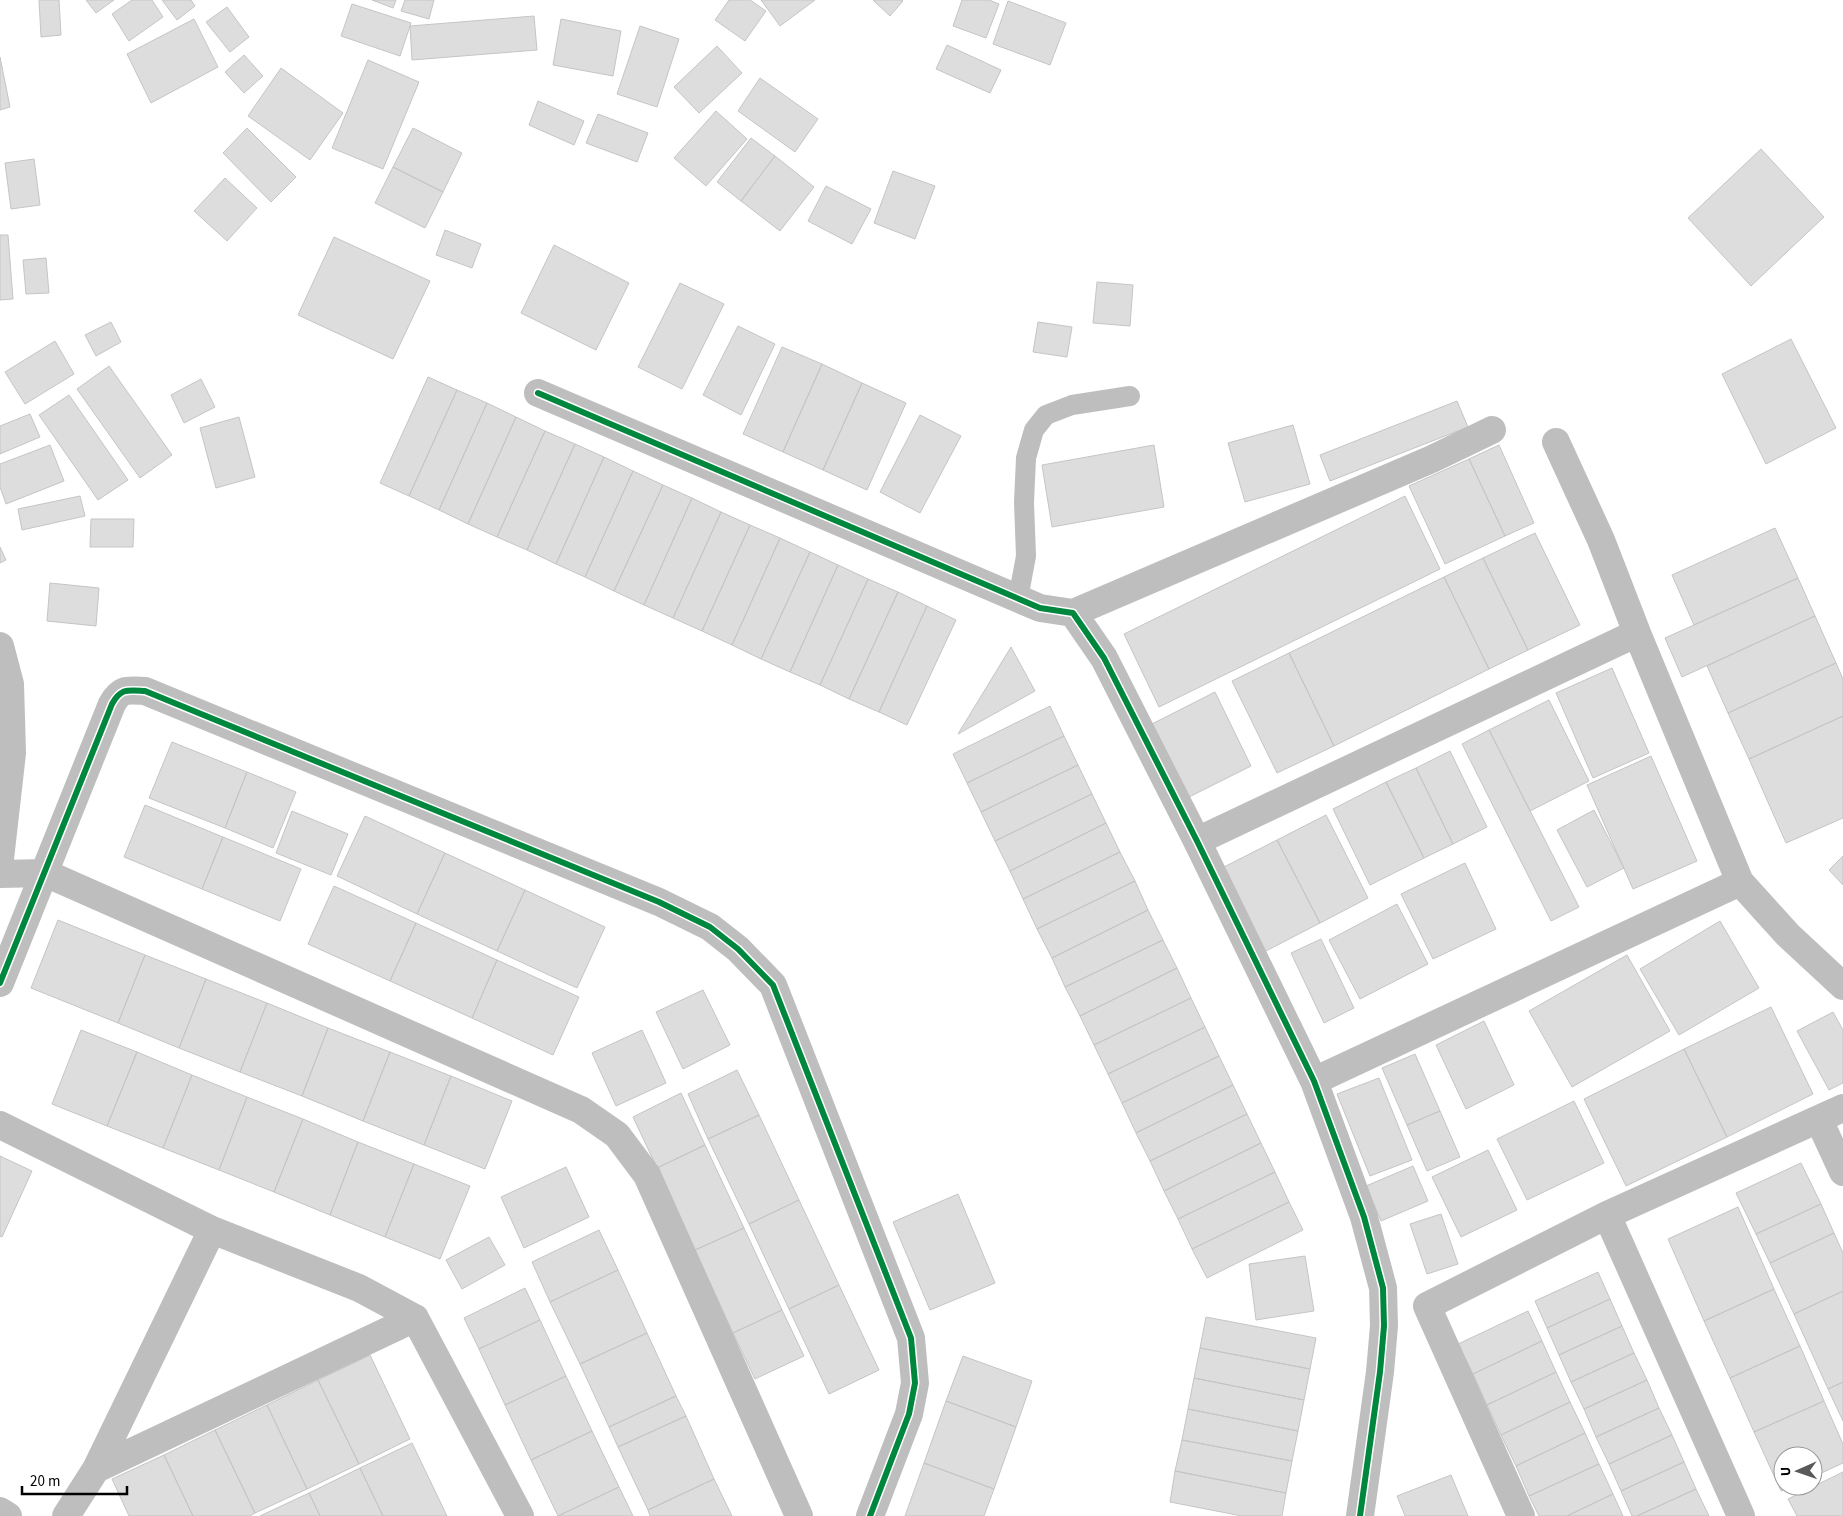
<svg xmlns="http://www.w3.org/2000/svg" width="1843" height="1516" viewBox="0 0 1843 1516" font-family="'Source Sans 3',sans-serif">
<style>
.building{fill:#ddd;stroke:#c5c5c5}
.lines{fill:none;stroke-linecap:round;stroke-linejoin:round}
.lane{stroke:#bebebe;stroke-width:20}
.street{stroke:#bebebe;stroke-width:28}
.cycleway-casing{stroke:#fff;stroke-width:9}
.cycleway{stroke:#00873e;stroke-width:6}
</style>
<rect width="100%" height="100%" fill="#fff"/>
<path class="building" d="M39 0H59L61 35 41 37Z
M86 0H114L96 13Z
M132 0H152L163 17 129 41 112 14Z
M162 0H191L195 6 177 20Z
M372 0H396L393 8Z
M405 0H434L429 19 401 11Z
M729 0H750L766 11 745 41 715 20Z
M761 0H815L780 26Z
M873 0H902L903 1 890 16Z
M962 0H989L999 4 986 38 953 26Z
M1008 1 1066 23 1050 65 993 44Z
M352 4 411 23 400 56 341 36Z
M227 7 249 37 230 52 206 22Z
M534 16 537 50 412 60 410 26Z
M194 19 218 67 151 103 127 54Z
M561 19 621 31 613 76 553 65Z
M640 26 679 39 657 107 617 94Z
M947 45 1001 70 990 93 936 69Z
M717 46 742 73 699 113 674 87Z
M244 55 263 76 244 93 225 72Z
M0 57 10 107 0 110Z
M368 60 419 82 383 169 332 148Z
M281 68 343 113 310 160 248 116Z
M760 78 818 119 795 152 738 111Z
M538 101 584 121 574 145 529 125Z
M716 111 747 139 706 186 674 158Z
M598 114 648 133 637 162 586 143Z
M247 128 296 177 271 202 223 153Z
M413 128 462 153 443 192 393 167Z
M751 138 775 156 741 201 717 182Z
M1761 149 1824 217 1751 286 1688 218Z
M775 156 814 187 780 231 741 201Z
M34 159 40 205 11 209 5 163Z
M393 167 443 192 425 228 375 203Z
M893 171 935 186 915 239 874 223Z
M225 178 257 208 227 241 194 211Z
M826 186 871 209 852 244 808 221Z
M445 230 481 244 472 268 436 255Z
M0 235H8L13 299 0 300Z
M334 237 430 281 393 359 298 315Z
M554 245 629 283 596 350 521 313Z
M46 258 49 293 26 294 23 260Z
M1097 282 1133 285 1130 326 1093 323Z
M680 283 724 304 682 389 638 367Z
M111 322 121 342 96 356 85 335Z
M1038 322 1072 327 1067 357 1033 352Z
M738 326 775 344 741 415 703 395Z
M1791 339 1836 428 1766 464 1722 374Z
M55 341 74 374 25 404 5 372Z
M782 347 822 364 783 452 743 434Z
M822 364 862 383 823 470 783 452Z
M109 366 172 455 140 478 77 389Z
M428 377 457 390 409 496 380 483Z
M201 379 215 407 184 423 171 395Z
M862 383 906 403 867 490 823 470Z
M457 390 487 403 439 510 409 496Z
M69 395 128 480 98 500 39 415Z
M1457 401 1468 427 1330 481 1320 455Z
M487 403 516 417 468 524 439 510Z
M30 414 40 437 0 454V426Z
M920 415 961 436 920 513 880 492Z
M239 417 255 477 216 488 200 428Z
M516 417 545 431 497 537 468 524Z
M1293 425 1310 484 1245 502 1228 443Z
M545 431 575 444 527 550 497 537Z
M575 444 604 457 556 564 527 550Z
M50 445 64 481 6 504 0 487V464Z
M1154 445 1164 507 1052 527 1042 465Z
M1499 445 1534 523 1505 536 1469 459Z
M604 457 633 471 585 577 556 564Z
M1469 459 1505 536 1445 564 1409 486Z
M633 471 663 485 614 591 585 577Z
M663 485 692 498 644 605 614 591Z
M80 496 85 516 22 530 18 509Z
M1405 496 1440 569 1159 707 1124 634Z
M692 498 721 512 673 618 644 605Z
M721 512 750 525 702 631 673 618Z
M91 519H134L133 547H90Z
M750 525 780 538 732 645 702 631Z
M1775 528 1798 578 1694 625 1672 575Z
M1535 533 1580 625 1528 650 1483 558Z
M780 538 810 552 761 659 732 645Z
M0 547 6 560 0 563Z
M810 552 838 565 790 672 761 659Z
M1483 558 1528 650 1489 669 1444 577Z
M838 565 868 579 820 685 790 672Z
M1444 577 1489 669 1334 746 1289 653Z
M1798 578 1815 616 1682 677 1665 638Z
M868 579 898 592 849 699 820 685Z
M50 583 99 588 96 626 47 621Z
M898 592 927 606 879 712 849 699Z
M927 606 956 620 907 725 879 712Z
M1815 616 1836 663 1728 713 1707 666Z
M1011 647 1035 691 958 734Z
M1289 653 1334 746 1277 773 1232 681Z
M1836 663 1843 679V716L1749 759 1728 713Z
M1612 668 1649 753 1593 778 1556 693Z
M1215 692 1251 766 1185 799 1148 726Z
M1549 700 1589 781 1530 811 1489 730Z
M1050 706 1064 736 967 783 953 754Z
M1843 716V818L1786 843 1749 759Z
M1489 730 1579 907 1551 921 1462 744Z
M1064 736 1078 765 981 812 967 783Z
M172 742 247 772 225 828 149 798Z
M1450 751 1487 827 1453 844 1416 768Z
M1651 756 1697 861 1633 889 1587 785Z
M1078 765 1092 794 995 841 981 812Z
M1416 768 1453 844 1424 858 1386 782Z
M247 772 296 792 273 848 225 828Z
M1386 782 1424 858 1370 885 1333 809Z
M1092 794 1106 823 1010 871 995 841Z
M145 805 223 837 202 889 124 857Z
M1594 810 1624 868 1587 887 1557 830Z
M292 811 348 834 331 875 276 853Z
M1326 815 1368 898 1320 923 1277 840Z
M365 816 445 853 417 914 337 876Z
M1106 823 1120 852 1023 899 1010 871Z
M223 837 301 869 280 921 202 889Z
M1277 840 1320 923 1264 952 1222 868Z
M1120 852 1135 881 1037 929 1023 899Z
M445 853 525 890 497 951 417 914Z
M1843 856V885L1829 870Z
M1465 863 1496 929 1433 959 1401 894Z
M1135 881 1148 910 1052 958 1037 929Z
M334 886 416 923 390 981 308 944Z
M525 890 605 927 577 988 497 951Z
M1397 904 1428 964 1360 999 1329 940Z
M1148 910 1163 940 1065 987 1052 958Z
M58 920 145 955 118 1023 31 988Z
M1720 921 1759 988 1679 1035 1640 969Z
M416 923 497 960 472 1018 390 981Z
M1321 939 1354 1008 1324 1023 1291 953Z
M1163 940 1177 968 1080 1016 1065 987Z
M145 955 206 979 179 1048 118 1023Z
M1627 955 1670 1031 1572 1087 1529 1011Z
M497 960 579 997 553 1055 472 1018Z
M1177 968 1191 998 1094 1045 1080 1016Z
M206 979 267 1003 240 1072 179 1048Z
M703 990 730 1045 683 1069 656 1012Z
M1191 998 1205 1027 1108 1074 1094 1045Z
M267 1003 328 1028 302 1096 240 1072Z
M1771 1007 1813 1094 1727 1137 1684 1049Z
M1833 1012 1843 1030V1083L1829 1090 1797 1031Z
M1484 1021 1514 1085 1466 1109 1436 1045Z
M1205 1027 1219 1056 1122 1103 1108 1074Z
M328 1028 390 1052 363 1121 302 1096Z
M81 1030 137 1052 107 1126 52 1104Z
M642 1030 666 1083 616 1106 592 1053Z
M1684 1049 1727 1137 1626 1186 1584 1099Z
M137 1052 192 1075 163 1148 107 1126Z
M390 1052 451 1076 424 1145 363 1121Z
M1415 1054 1440 1111 1407 1125 1382 1068Z
M1219 1056 1233 1085 1136 1133 1122 1103Z
M737 1070 759 1115 708 1139 688 1094Z
M192 1075 247 1097 219 1170 163 1148Z
M451 1076 512 1101 485 1169 424 1145Z
M1379 1078 1412 1160 1370 1176 1337 1094Z
M1233 1085 1247 1114 1150 1161 1136 1133Z
M681 1093 705 1145 657 1168 633 1117Z
M247 1097 303 1119 274 1192 219 1170Z
M1574 1101 1604 1163 1527 1200 1497 1139Z
M1440 1111 1460 1157 1427 1171 1407 1125Z
M1247 1114 1261 1143 1164 1191 1150 1161Z
M759 1115 799 1200 749 1224 708 1139Z
M303 1119 358 1142 330 1215 274 1192Z
M358 1142 414 1164 385 1237 330 1215Z
M1261 1143 1275 1172 1178 1219 1164 1191Z
M705 1145 744 1228 695 1250 657 1168Z
M1488 1150 1517 1210 1461 1237 1432 1177Z
M0 1156 32 1171 2 1237 0 1236Z
M1801 1163 1821 1204 1756 1234 1736 1193Z
M414 1164 470 1186 440 1259 385 1237Z
M1413 1166 1428 1201 1381 1221 1366 1186Z
M566 1167 589 1217 524 1248 501 1197Z
M1275 1172 1289 1202 1192 1249 1178 1219Z
M958 1194 995 1283 930 1310 893 1222Z
M799 1200 839 1285 789 1309 749 1224Z
M1289 1202 1303 1230 1207 1278 1192 1249Z
M1821 1204 1834 1233 1770 1263 1756 1234Z
M1738 1207 1774 1289 1704 1321 1668 1239Z
M1441 1214 1458 1264 1427 1274 1410 1224Z
M744 1228 782 1310 733 1333 695 1250Z
M599 1230 618 1270 550 1302 532 1262Z
M1834 1233 1843 1253V1291L1794 1314 1770 1263Z
M489 1237 505 1265 462 1289 446 1260Z
M1305 1256 1314 1311 1256 1320 1249 1264Z
M618 1270 647 1333 580 1364 550 1302Z
M1598 1272 1610 1299 1547 1328 1535 1301Z
M839 1285 879 1370 829 1394 789 1309Z
M525 1288 540 1320 479 1349 464 1318Z
M1774 1289 1800 1346 1730 1378 1704 1321Z
M1843 1291V1382L1828 1389 1794 1314Z
M1610 1299 1622 1326 1559 1355 1547 1328Z
M782 1310 804 1356 755 1379 733 1333Z
M1528 1311 1542 1341 1473 1374 1458 1344Z
M1206 1317 1316 1338 1310 1369 1200 1348Z
M540 1320 566 1376 505 1405 479 1349Z
M1622 1326 1634 1353 1571 1382 1559 1355Z
M647 1333 676 1396 609 1427 580 1364Z
M1542 1341 1556 1372 1487 1405 1473 1374Z
M1800 1346 1824 1401 1754 1432 1730 1378Z
M1200 1348 1310 1369 1304 1400 1194 1378Z
M1634 1353 1647 1380 1584 1409 1571 1382Z
M370 1355 410 1439 359 1464 318 1380Z
M963 1356 1032 1381 1016 1427 946 1401Z
M1556 1372 1570 1402 1501 1435 1487 1405Z
M566 1376 592 1431 531 1460 505 1405Z
M1194 1378 1304 1400 1298 1431 1188 1409Z
M318 1380 359 1464 307 1489 267 1405Z
M1647 1380 1659 1408 1596 1437 1584 1409Z
M1843 1382V1421L1828 1389Z
M676 1396 686 1416 618 1447 609 1427Z
M946 1401 1016 1427 994 1489 924 1463Z
M1824 1401 1843 1444V1463L1813 1477V1456H1783V1486H1792L1781 1491 1754 1432Z
M1570 1402 1585 1433 1516 1466 1501 1435Z
M267 1405 307 1489 255 1513 215 1430Z
M1659 1408 1672 1435 1609 1464 1596 1437Z
M1188 1409 1298 1431 1292 1461 1182 1440Z
M686 1416 714 1479 648 1510 618 1447Z
M215 1430 255 1513 250 1516H193L164 1455Z
M592 1431 619 1487 558 1516 531 1460Z
M1585 1433 1599 1464 1529 1496 1516 1466Z
M1672 1435 1684 1462 1621 1491 1609 1464Z
M1182 1440 1292 1461 1286 1493 1175 1471Z
M412 1443 447 1516H383L360 1468Z
M164 1455 193 1516H129L112 1479Z
M1684 1462 1696 1489 1637 1516H1632L1621 1491Z
M924 1463 994 1489 984 1516H905Z
M1599 1464 1613 1494 1567 1516H1539L1529 1496Z
M360 1468 383 1516H320L309 1493Z
M1175 1471 1286 1493 1282 1516H1242L1170 1502Z
M1843 1472V1516H1797L1788 1499Z
M1451 1475 1468 1516H1405L1397 1496Z
M714 1479 732 1516H650L648 1510Z
M619 1487 633 1516H558Z
M1696 1489 1709 1516H1637Z
M309 1493 320 1516H260Z
M1613 1494 1623 1516H1567Z"/>
<g class="lines">
<path class="lane" d="M1018 599 1026 556 1024 502 1026 458 1034 430 1046 415 1072 405 1130 396"/>
<path class="street" d="M538 393 1040 608 1073 613 1104 658 1197 841 1314 1081 1364 1217 1383 1288 1384 1326 1380 1372 1360 1516
M1556 442 1601 540 1637 633 1740 882 1788 935 1843 986
M1073 613 1432 459 1492 430
M0 646 10 684 12 753 0 859
M1197 841 1637 633
M0 874 45 873 581 1110 617 1135 647 1175 799 1516
M0 983 112 704C121 688 127 690 145 691L659 902 710 927 738 949 773 985 911 1338 915 1383 909 1414 870 1516
M1314 1081 1740 882
M1819 1120 1843 1172
M0 1125 212 1230 359 1288 415 1318 520 1516
M1607 1215 1741 1516
M96 1469 415 1318
M0 1511 8 1516
M66 1516 96 1469 212 1230
M1521 1516 1427 1306 1607 1215 1843 1108"/>
<g class="cycleway-casing">
<path id="cycleway" d="M538 393 1040 608 1073 613 1104 658 1197 841 1314 1081 1364 1217 1383 1288 1384 1326 1380 1372 1360 1516
M0 983 112 704C121 688 127 690 145 691L659 902 710 927 738 949 773 985 911 1338 915 1383 909 1414 870 1516"/>
</g>
<use href="#cycleway" class="cycleway"/>
</g>
<g transform="translate(1798 1471) rotate(268)"><circle r="24" fill="#ffffff" stroke="#999999"/>
<path d="M0-4L9 19L0 12L-9 19Z" fill="#595959"/>
<text y="-8" font-size="14" font-weight="bold" text-anchor="middle" fill="#000000">U</text>
</g>
<path d="M22 1486v8h105v-8" fill="none" stroke="#000000" stroke-width="2.5"/>
<text x="30" y="1486" font-size="15" fill="#000000" stroke="#ffffff" stroke-width="4" paint-order="stroke">20 m</text>
</svg>
